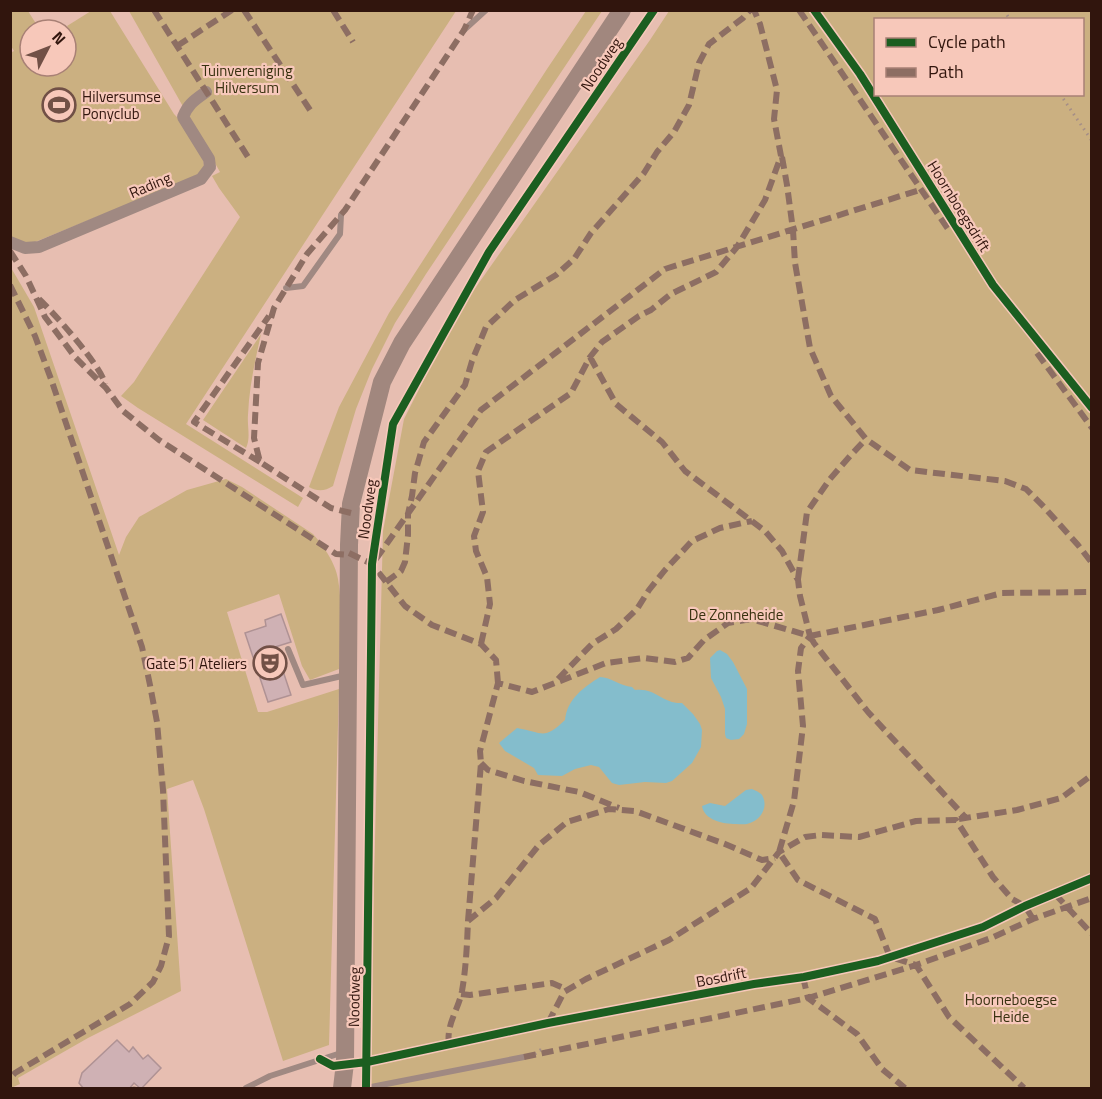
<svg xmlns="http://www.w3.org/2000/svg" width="1102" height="1099" viewBox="0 0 1102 1099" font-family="'Titillium Web',sans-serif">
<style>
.green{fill:#cbb081;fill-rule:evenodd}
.water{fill:#84bdcc}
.building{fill:#cfb1b4;stroke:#af9294;stroke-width:1.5}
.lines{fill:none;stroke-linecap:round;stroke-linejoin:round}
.path{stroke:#a58e87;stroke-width:3;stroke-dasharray:1.5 4.5;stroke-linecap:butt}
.service{stroke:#a08982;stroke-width:6}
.minor{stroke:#a08982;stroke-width:12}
.secondary{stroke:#a1877e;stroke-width:18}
.quiet{stroke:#8d6e63;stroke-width:6;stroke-dasharray:12 6;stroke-linecap:butt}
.cycleway-casing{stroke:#f7c8ba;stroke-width:11}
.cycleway{stroke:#1b5e20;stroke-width:8}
.labels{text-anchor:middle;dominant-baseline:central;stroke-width:4.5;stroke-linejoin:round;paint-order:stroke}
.street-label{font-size:15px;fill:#31150d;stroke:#f7c8ba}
.park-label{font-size:15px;fill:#38310f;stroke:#f7c8ba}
.poi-label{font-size:15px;fill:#31150d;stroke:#f7c8ba;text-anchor:start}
</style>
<rect width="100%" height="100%" fill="#e7beb1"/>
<path class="green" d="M11 10 28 11 40 30H30V66H66V32L70 31 67 26 91 11H110L174 114C188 129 203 146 204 166L197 176 35 242H23L10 236V53L14 51 11 46Z
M129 11H456L186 424 303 498 298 507 138 408 121 396 134 382 240 217 219 188 212 176 220 172Z
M586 11H602L426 274 395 323 372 369 356 409 333 486C325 491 318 492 309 487L339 407 389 313 547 69Z
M669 11H1091V1088H371V994L383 531 404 419 457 314 650 40ZM876 20H1082V94H876Z
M10 266 34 307 119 555 126 537 139 517 187 490 226 479 242 487 313 534C323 545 336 564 338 579 343 607 340 641 339 669L310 680 302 666 279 594 227 612 258 712H267L339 689 329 1045 283 1061 204 809 193 780 167 789 181 991 88 1038 18 1078 20 1084 11 1088Z
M261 334C255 361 249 388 248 415 247 426 251 438 246 448L203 420Z"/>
<path class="water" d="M720 650 727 654 733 662 747 689V724L744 734 739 739 731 740 726 738 725 734V709L721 697 711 678 710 658 717 651Z
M600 677C611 677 620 686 632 687L635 690C655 687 663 704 682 703L693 714 700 724 702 730 701 747 692 763 672 781 666 783 645 782 619 785 612 783 599 767 591 765 575 769 562 776 538 775 534 768 505 751 499 743 517 728C544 733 544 740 565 720 567 699 584 687 600 677Z
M752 789C756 791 762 793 763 797 768 808 760 820 750 823 746 825 741 824 736 824 723 824 704 820 702 806L710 803 725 806 746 790Z"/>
<path class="building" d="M281 614 291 642 275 647 291 695 268 702 245 633 266 626 265 620Z
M117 1040 129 1052 133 1047 143 1059 148 1055 161 1068 141 1089 134 1083 129 1089H84L79 1083 82 1073Z"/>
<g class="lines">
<path class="path" d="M1004 10 1010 20
M1060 94 1092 141
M530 1027 534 1023 539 1025
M535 1054 540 1050 546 1051
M108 1088V1087
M134 1088V1083"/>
<path class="service" d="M464 30 486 10
M286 288 303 286 340 234 341 215
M288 649 303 685 346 675
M246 1088 270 1076 344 1052
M366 1088 524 1057"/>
<path class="minor" d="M10 242 25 248 39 247 201 179 210 167 209 159 183 117C188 104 195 100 206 92"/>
<path class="secondary" d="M342 1088 345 1063 349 545 351 504 382 382 402 343 622 10"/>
<path class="quiet" d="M154 10 248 157
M244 10 310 110
M333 10 353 42
M799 10 948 229
M177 46 232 10
M782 157 787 185 793 230 795 263 810 348 831 396 866 439 910 470 1005 481 1026 489 1044 507 1078 545 1092 563
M10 251 26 276 45 317 75 357 106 388 123 411 159 440 336 554 349 555
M10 285 35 336 51 379 142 647 150 685 157 722 163 790 169 936 161 966 153 982 130 1004 15 1073 10 1078
M39 299C54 313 102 367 105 384
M1037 353 1092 428
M590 357 616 404 662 442 685 471 765 531 782 551 798 580 800 596 810 636 801 648 798 671 803 726 794 801 779 852 798 880 875 919 890 957 916 965 949 1017 1024 1088
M260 462 194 422 269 316
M351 513 331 508 260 462 254 438 258 363 274 308 307 254 345 210 464 30 473 10
M349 553 372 564 405 606 432 625 481 644 496 660 498 683
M376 559 481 410 665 269 920 190
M798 579 807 512 830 479 850 456 866 439
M386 582 401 571 405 562 408 535V514L412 496 415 473 424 442 465 385 472 361 486 327 515 300 556 275 574 259 591 233 644 173 657 152 674 132 689 105 699 63 709 44 743 18 750 10
M810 636 814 643 868 712 966 818
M481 644 490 604 487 577 476 551 474 536 483 512 478 471 486 452 571 393 590 357 602 342 639 316 651 310 671 294 716 272 737 247 765 200 781 156 774 119 777 90 760 24 754 10
M558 679 592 644 616 629 637 609 649 590 665 570 692 541 720 528 752 521
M481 763 488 770 524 781 579 792 619 808
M959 819 1017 810 1061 798 1092 775
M1055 894 1092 934
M468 921 481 763 480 751 498 683 532 692 606 663 644 658 675 662 688 658 704 640 728 623 751 619 810 636 938 610 1002 593 1092 592
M803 977 808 998 857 1034 882 1069 905 1088
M461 994 470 995 552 983 568 990
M548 1023 564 992 586 979 669 940 751 888 779 852 805 837 821 835 859 837 916 821 956 820 993 877 1012 899 1025 906 1033 919
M449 1045C446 1024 458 1011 462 991 466 968 467 945 468 921L496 898 539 845 567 822 609 809 635 811 725 844 762 860 775 858
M524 1057 808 998 916 965 991 938 1033 919 1092 898"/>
<g class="cycleway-casing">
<path id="cycleway" d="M814 10 860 74 993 285 1092 408
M320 1059 333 1066 367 1062 548 1023 754 984 804 977 878 961 983 927 1025 906 1092 878
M366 1088 372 564 393 424 489 252 654 10"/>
</g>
<use href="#cycleway" class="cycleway"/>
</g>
<defs>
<g id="stadium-ring" transform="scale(1.725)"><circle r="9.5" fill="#f7c8ba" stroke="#715046" stroke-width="1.5"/><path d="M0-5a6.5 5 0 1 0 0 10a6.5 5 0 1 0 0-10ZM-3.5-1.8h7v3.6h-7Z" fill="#715046"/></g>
<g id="theatre-ring" transform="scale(1.725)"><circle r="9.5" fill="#f7c8ba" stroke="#715046" stroke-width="1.5"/><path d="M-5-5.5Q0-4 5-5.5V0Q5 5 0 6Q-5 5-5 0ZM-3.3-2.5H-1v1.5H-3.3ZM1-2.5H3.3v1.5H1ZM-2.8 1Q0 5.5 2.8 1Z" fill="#715046"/></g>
</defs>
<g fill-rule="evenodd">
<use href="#stadium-ring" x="59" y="105"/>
<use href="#theatre-ring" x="270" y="663"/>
</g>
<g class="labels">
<g class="street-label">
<text transform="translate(601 64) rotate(-56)">Noodweg</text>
<text transform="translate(150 185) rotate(-23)">Rading</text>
<text transform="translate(959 206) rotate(58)">Hoornboegsdrift</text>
<text transform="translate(367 509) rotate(-82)">Noodweg</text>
<text transform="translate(721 977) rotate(-11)">Bosdrift</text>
<text transform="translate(354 997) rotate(-89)">Noodweg</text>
</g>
<g class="park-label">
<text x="247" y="70">Tuinvereniging<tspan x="247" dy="17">Hilversum</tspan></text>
<text x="736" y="614">De Zonneheide</text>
<text x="1011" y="999">Hoorneboegse<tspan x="1011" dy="17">Heide</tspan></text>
</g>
<g class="poi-label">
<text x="82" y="96">Hilversumse<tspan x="82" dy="17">Ponyclub</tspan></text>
<text x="247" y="663" text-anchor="end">Gate 51 Ateliers</text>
</g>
</g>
<rect width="1102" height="1099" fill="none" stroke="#31150d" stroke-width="24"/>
<rect x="874" y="18" width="210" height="78" fill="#f7c8ba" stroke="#a88075" stroke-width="1.5"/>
<rect x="886" y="38" width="30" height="9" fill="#1b5e20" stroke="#a88075" stroke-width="1.5"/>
<text x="928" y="48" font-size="18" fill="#31150d">Cycle path</text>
<rect x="886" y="68" width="30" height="9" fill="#8d6e63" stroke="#a88075" stroke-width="1.5"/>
<text x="928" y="78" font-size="18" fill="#31150d">Path</text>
<g transform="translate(48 48) rotate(48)"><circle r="28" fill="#f7c8ba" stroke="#a88075" stroke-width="1.5"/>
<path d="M0-4.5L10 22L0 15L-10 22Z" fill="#715046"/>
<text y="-9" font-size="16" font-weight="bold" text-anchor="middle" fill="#31150d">N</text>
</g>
</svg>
